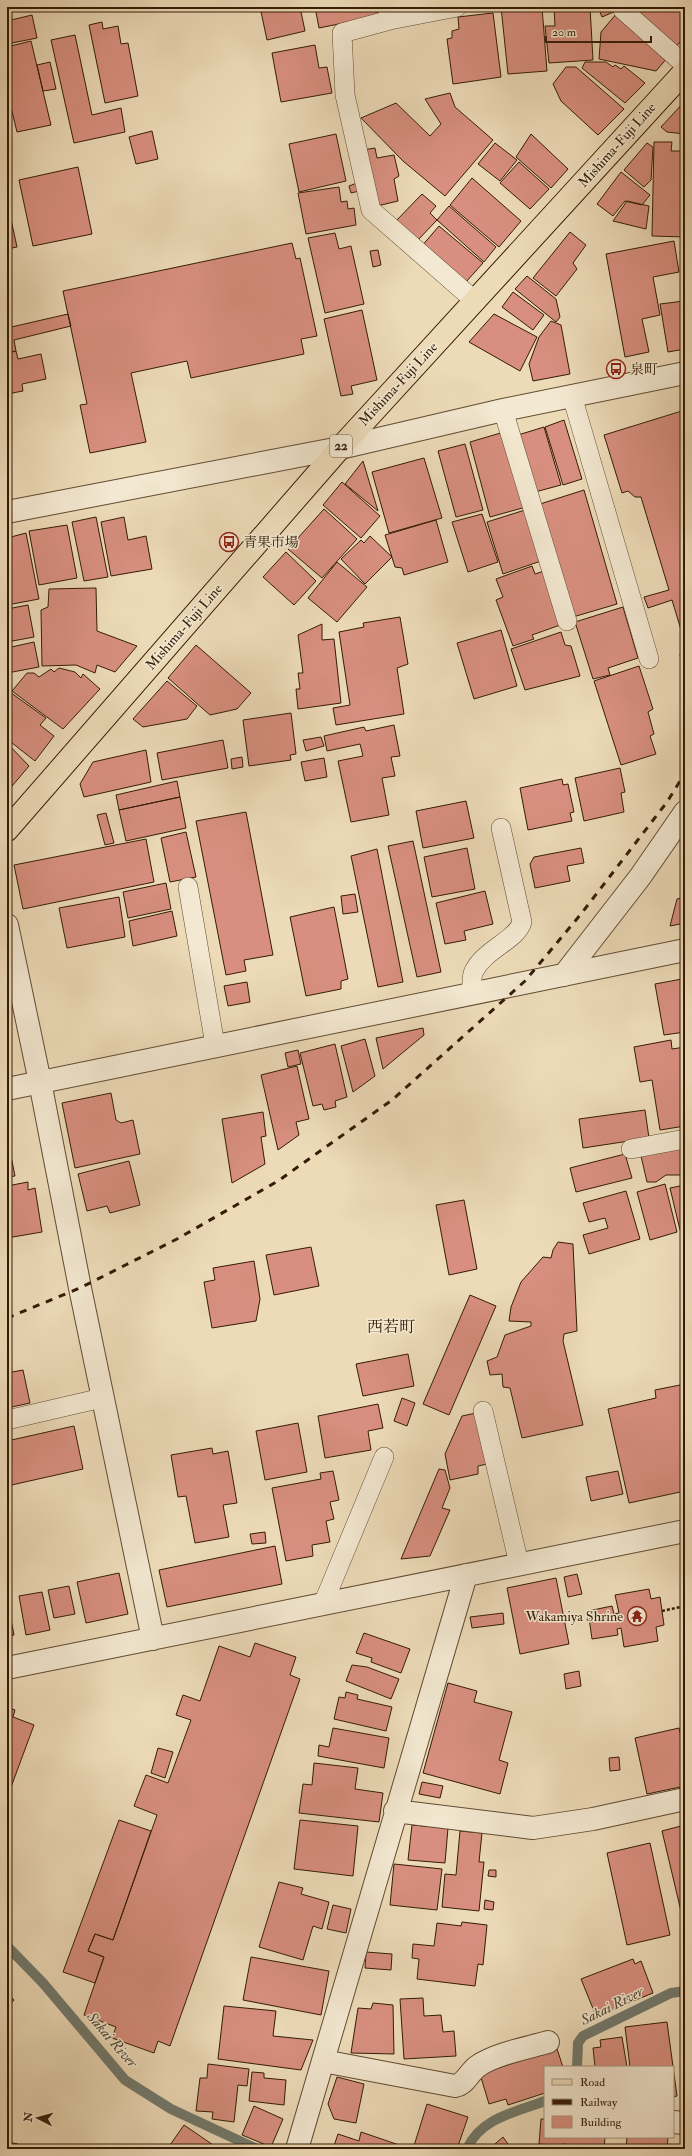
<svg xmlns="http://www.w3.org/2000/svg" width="692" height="2156" viewBox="0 0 692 2156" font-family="'IM FELL Double Pica','Noto Serif JP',serif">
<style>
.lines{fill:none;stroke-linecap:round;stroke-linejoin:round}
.stream{stroke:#717a6e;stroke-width:10}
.building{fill:#d88f7f;stroke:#341b06}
.service-casing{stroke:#624b32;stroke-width:20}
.minor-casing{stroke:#624b32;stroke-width:24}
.primary-casing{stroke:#341b06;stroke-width:24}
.path{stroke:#341b06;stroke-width:2.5;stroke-dasharray:3 2;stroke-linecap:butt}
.service{stroke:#f3e8d1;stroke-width:19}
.minor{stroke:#f3e8d1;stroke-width:22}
.primary{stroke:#eddbb8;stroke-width:22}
.rail{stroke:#341b06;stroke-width:3;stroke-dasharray:7 7;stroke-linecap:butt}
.labels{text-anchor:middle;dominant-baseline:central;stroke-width:3;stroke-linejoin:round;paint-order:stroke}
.shield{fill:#f3e8d1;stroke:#6d5843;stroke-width:1}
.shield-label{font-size:13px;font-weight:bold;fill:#341b06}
.street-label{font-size:14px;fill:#341b06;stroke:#f3e8d1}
.poi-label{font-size:14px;fill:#341b06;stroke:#f3e8d1;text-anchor:start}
.water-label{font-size:15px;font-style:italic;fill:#534b3a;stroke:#f3e8d1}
.quarter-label{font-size:16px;fill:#341b06;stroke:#f3e8d1}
</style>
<rect width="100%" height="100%" fill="#eddbb8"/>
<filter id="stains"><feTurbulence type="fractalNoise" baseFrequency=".005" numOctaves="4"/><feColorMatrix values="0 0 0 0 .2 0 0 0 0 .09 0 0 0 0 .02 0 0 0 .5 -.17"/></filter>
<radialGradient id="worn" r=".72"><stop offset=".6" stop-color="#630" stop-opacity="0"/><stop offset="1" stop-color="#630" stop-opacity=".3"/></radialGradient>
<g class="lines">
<path class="stream" d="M7 1946 43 1983 125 2080 171 2109 257 2149
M577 2067 578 2043 583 2036 671 1993 685 1991
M467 2149C480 2118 516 2112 545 2101"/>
</g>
<path class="building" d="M260 7H300L305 31 267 40Z
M315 7H377L378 16 319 28Z
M501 7H542L547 71 508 74Z
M554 7H590L593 60 549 63 545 26H555Z
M598 7H617L618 10 602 17Z
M630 7H685V36L675 48Z
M493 13 501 77 453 84 447 39 452 38V31L459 29 458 17Z
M617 13 668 57 656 71 599 59 601 32Z
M32 15 37 38 7 44V21Z
M102 22 103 29 118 26 121 44 128 43 138 96 105 103 89 25Z
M75 35 92 115 121 108 125 132 74 143 51 40Z
M31 41 51 125 17 132 7 91V47Z
M315 45 319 68 327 67 332 93 281 102 272 53Z
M50 62 56 89 43 91 37 65Z
M585 62H606L613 67 615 65 621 69 624 66 645 83 625 103 582 68Z
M566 67H576L624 109 598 135 561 101 553 84Z
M450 93 455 107 493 140 445 196 403 161 361 118 396 103 430 136 441 124 425 99Z
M685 101V134L667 132 661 127Z
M152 131 158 159 136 164 129 137Z
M336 134 346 181 299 192 289 144Z
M531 134 568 169 551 188 516 157Z
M654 142H672L671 151H685V237L652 236Z
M495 143 517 160 500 181 478 164Z
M647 143 653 147 651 180 644 187 624 170Z
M375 148 377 158 394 155 399 176 394 179 398 201 377 206 363 150Z
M519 162 549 189 530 209 500 183Z
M78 167 92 234 33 246 19 180Z
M621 172 650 195 642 205 625 201 613 216 597 204Z
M472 178 521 221 499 247 450 205Z
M357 183 359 191 351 193 349 186Z
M339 187 341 202 347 201 348 209 354 208 356 225 306 234 298 193Z
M422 194 436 206 430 213 437 220 416 242 395 222Z
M7 201 17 247 7 249Z
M627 201 649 206 646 229 613 221Z
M449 206 496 247 484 262 437 220Z
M439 226 483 263 465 283 421 247Z
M570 232 586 245 573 263 577 269 556 296 533 278Z
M335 233 339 249 351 246 364 304 325 313 308 238Z
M674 241 679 272 653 277 660 315 642 319 649 352 625 357 606 254Z
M292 243 296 259 300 258 317 336 301 339 304 354 191 378 187 361 131 373 146 442 90 453 80 405 87 404 63 291Z
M378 250 381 265 373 267 370 251Z
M685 251V271L680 252Z
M527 276 556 299 560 317 556 322 515 289Z
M513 292 544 315 533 330 502 307Z
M682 292H685V349L668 352 660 304 684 301Z
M362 310 377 380 351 386 353 394 341 396 324 319Z
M68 314 71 326 14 340 16 351 7 353V328Z
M494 314 537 337 520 371 469 342Z
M551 321 561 325 570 374 533 381 529 364 539 337Z
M16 351 18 359 41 354 46 379 22 384 23 391 7 394V353Z
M685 410V643L672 600 648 608 644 597 669 590 641 497H635L628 491 622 493 604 435Z
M564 420 582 479 563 485 545 427Z
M544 427 561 485 535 492 518 435Z
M504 432 526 507 490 517 470 442Z
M465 444 483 510 456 517 438 451Z
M424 458 442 518 389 533 372 472Z
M363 461 378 511 345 484Z
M342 482 380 516 361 538 323 505Z
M584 490 617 604 573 617 540 504Z
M324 509 357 539 322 578 288 549Z
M525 510 541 561 503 574 487 522Z
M482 514 498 562 468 572 452 522Z
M96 517 108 577 84 581 72 522Z
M124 517 128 540 146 536 152 569 111 576 101 522Z
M436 520 448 562 404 575 402 568 395 567 385 535Z
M67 525 77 578 39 585 29 531Z
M26 533 39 599 7 605V538Z
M370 536 392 557 365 584 341 559 361 540 364 543Z
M286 552 316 581 294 605 263 577Z
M337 562 367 587 337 622 308 598Z
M532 566 535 574 544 571 563 624 532 635 534 639 513 646 496 600 503 597 496 579Z
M96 588 97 631 137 646 115 672 97 665 95 673 76 665 42 666 41 610 48 607 49 589Z
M28 605 34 637 7 642V609Z
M623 607 638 658 608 668 610 675 593 679 575 622Z
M400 617 408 664 397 668 404 714 336 725 333 708 350 705 339 632 364 627 363 623Z
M322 624V640L334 639 341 703 298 709 296 689H300L298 673H303L298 635Z
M501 630 517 686 474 699 457 643Z
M561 632 565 645 571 646 580 676 525 690 511 649Z
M34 642 39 667 7 673V648Z
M196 645 251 693 237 709 210 715 168 678Z
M685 653V668L682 669 680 654Z
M639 666 653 709 648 712 654 734 650 736 656 754 621 765 594 681Z
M59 668 75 672 81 678 83 674 100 689 63 729 12 691 27 673H34L39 677 51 669 54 672Z
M167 681 197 706 187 719 143 727 133 719Z
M7 690 46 718 40 725 54 736 35 761 7 739Z
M291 713 296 754 290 755 291 760 249 766 243 720Z
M394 725 400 756 391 757 395 776 382 778 389 815 351 822 338 761 363 756 360 744 327 751 324 736 364 727 366 731Z
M321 737 324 746 306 751 303 740Z
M223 740 228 768 162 780 157 753Z
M7 743 29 766 7 792Z
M146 750 151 782 84 797 80 784 93 762Z
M242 757 243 767 232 769 231 759Z
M324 758 327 777 305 781 301 762Z
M620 768 625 792 621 793 624 812 584 821 575 778Z
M562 779 563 785 568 784 574 812 570 813 572 821 528 830 520 788Z
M177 781 180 797 119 810 116 795Z
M180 797 186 828 126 841 119 810Z
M466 801 474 838 423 848 416 811Z
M246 812 273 955 244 960 246 971 226 975 196 821Z
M106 813 114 843 105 845 97 815Z
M186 832 196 877 170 882 161 838Z
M146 839 154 882 23 909 14 865Z
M413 841 441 972 417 977 388 846Z
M467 848 475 889 432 897 424 857Z
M581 848 584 863 567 866 570 881 535 888 530 864 534 857Z
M377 849 403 982 378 987 351 856Z
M166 883 171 909 128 918 123 892Z
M485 891 493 924 464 931 466 940 445 944 436 903Z
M355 894 358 912 343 914 341 896Z
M119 897 125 937 67 948 59 908Z
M685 897V923L670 926 677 899Z
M334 907 348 979 341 981V989L306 996 290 917Z
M172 911 177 936 133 946 129 921Z
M682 979 685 995V1032L664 1035 655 984Z
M247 982 250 1002 228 1006 224 986Z
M423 1028 424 1035 383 1069 376 1038Z
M365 1039 375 1076 353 1092 341 1046Z
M671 1040 672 1049 685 1047V1126L660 1130 652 1080 640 1082 634 1047Z
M335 1044 347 1097 335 1101 336 1107 324 1110 322 1104 313 1106 300 1053Z
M298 1050 301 1064 288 1067 285 1053Z
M297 1066 309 1119 296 1122 299 1135 278 1150 261 1075Z
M111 1093 116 1120 121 1123 133 1120 140 1154 75 1168 62 1103Z
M645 1110 649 1138 583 1148 579 1119Z
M263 1112 266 1136 261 1137 265 1164 232 1183 222 1119Z
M7 1136 15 1176 7 1177Z
M685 1145V1175H666L656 1182H647L641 1156Z
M625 1154 632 1178 576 1192 570 1168Z
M129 1161 140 1205 110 1213 107 1206 87 1211 78 1174Z
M28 1182V1190L35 1188 42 1232 7 1238V1186Z
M665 1184 677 1232 650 1240 637 1192Z
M685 1185V1229L680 1230 670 1188Z
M626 1191 640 1239 589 1254 583 1235 608 1228 605 1218 589 1222 583 1203Z
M464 1200 477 1269 449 1275 436 1205Z
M558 1242 573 1244 577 1331 564 1334 563 1341 583 1425 522 1438 510 1388 503 1387 502 1374 490 1375 487 1361 497 1357 505 1335 531 1326V1322L509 1321 511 1307 521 1282 543 1257 551 1258 553 1250Z
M311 1247 319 1286 274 1295 266 1255Z
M254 1261 260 1299 256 1321 212 1328 204 1282 215 1280 213 1268Z
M470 1295 496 1306 449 1415 423 1404Z
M408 1354 414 1386 363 1396 356 1364Z
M23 1370 30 1403 7 1408V1373Z
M685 1384V1491L629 1503 608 1409 656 1398 655 1390Z
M402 1398 415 1403 407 1426 394 1421Z
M378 1404 383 1428 368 1431 371 1450 325 1458 318 1416Z
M476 1413 487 1464 478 1466V1474L450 1480 445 1454 462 1416Z
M298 1423 307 1472 265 1480 256 1431Z
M74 1426 83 1469 7 1486V1441Z
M212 1448 213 1454 228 1451 237 1503 223 1505 229 1537 195 1543 186 1496 178 1497 171 1455Z
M439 1469 445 1470 450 1488 442 1508 450 1510 430 1556 401 1559Z
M333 1471 339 1500 330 1502 334 1519 326 1521 330 1542 312 1545 313 1556 286 1561 272 1488 321 1479 320 1473Z
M618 1471 623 1494 591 1501 586 1477Z
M265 1532 266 1543 252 1544 250 1534Z
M275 1546 282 1584 167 1607 159 1570Z
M119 1573 128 1614 86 1623 77 1582Z
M577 1574 582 1594 568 1597 564 1577Z
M556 1578 569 1644 520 1654 507 1588Z
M69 1586 75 1614 54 1618 48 1590Z
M649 1589 651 1599 660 1597 664 1625 656 1627 658 1641 624 1647 621 1628 617 1629 618 1635 592 1639 588 1611 612 1606 614 1614 619 1613 615 1595Z
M42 1592 50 1630 26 1635 19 1596Z
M7 1599 14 1635 7 1637Z
M503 1613 504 1624 472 1628 470 1617Z
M364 1633 410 1649 401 1673 371 1662 372 1658 356 1653Z
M255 1643 296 1657 290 1675 300 1679 170 2046 158 2041 154 2053 112 2038 116 2027 84 2015 104 1957 88 1951 95 1934 113 1940 157 1815 134 1806 146 1775 168 1783 191 1720 176 1715 183 1695 200 1701 219 1646 250 1657Z
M352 1665 367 1667 399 1679 391 1699 346 1681Z
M579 1671 581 1686 566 1689 564 1674Z
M448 1683 477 1691 474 1702 512 1712 499 1760 508 1763 500 1794 423 1773Z
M346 1692 358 1695 357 1699 392 1707 386 1731 334 1719 339 1697 345 1698Z
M7 1707 15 1710 13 1717 34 1725 7 1798Z
M333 1728 389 1738 384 1768 318 1756 319 1745 329 1747Z
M679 1728 683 1745 685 1744V1786L647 1794 635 1738Z
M158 1748 173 1752 165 1778 151 1773Z
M619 1757 620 1770 610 1771 609 1758Z
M314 1763 358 1768 355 1789 383 1793 379 1822 299 1813 303 1784 312 1785Z
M422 1782 443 1786 440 1798 419 1794Z
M119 1820 151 1831 113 1940 95 1934 88 1951 104 1957 95 1983 63 1972Z
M300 1820 358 1826 353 1876 294 1869Z
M412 1825 448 1828 445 1863 408 1860Z
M685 1825V1928L662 1831Z
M460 1831 482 1833 479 1862H484L479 1911 442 1907 445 1874 456 1875Z
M650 1843 670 1935 627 1945 607 1853Z
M394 1864 442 1869 437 1910 390 1905Z
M489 1870H496V1877L488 1876Z
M279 1882 303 1888 301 1894 329 1902 322 1929 313 1926 303 1960 259 1947Z
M485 1900 494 1902 493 1910 484 1909Z
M333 1905 351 1909 346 1933 327 1929Z
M462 1922 487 1925 483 1965 478 1964 475 1986 417 1979 419 1959 412 1958 413 1944 434 1946 437 1923 461 1926Z
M366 1952 392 1954 391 1970 365 1968Z
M251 1957 329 1971 321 2015 243 2000Z
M633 1959 635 1964 641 1961 653 1993 596 2016 581 1979Z
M7 1993 14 2000 7 2008Z
M423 1998 424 2016 441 2015 443 2032 454 2031 456 2056 404 2059 400 1999Z
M373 2003 393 2005 394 2054 351 2053 358 2008 371 2009Z
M224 2006 276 2011 273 2036 313 2040 301 2070 218 2059Z
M667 2022 677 2096 673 2097V2067H630L625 2027Z
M622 2037 627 2067H595L593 2048 601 2047 600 2040Z
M557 2049 563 2067H545V2093L508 2105 506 2099 489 2104 480 2074Z
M208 2064 249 2069 247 2086 238 2085 234 2122 212 2119 213 2112 196 2111 200 2078H207Z
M252 2072 264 2073V2078L286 2080 284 2105 249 2101Z
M337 2077 364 2084 356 2123 334 2119 328 2104Z
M427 2104 468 2117 457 2149H413Z
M254 2106 283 2119 271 2147 242 2135Z
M541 2119H545V2137H605L604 2149H583V2146L562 2144V2146L539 2144Z
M184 2125 219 2149H170L168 2148Z
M361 2132 408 2148 407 2149H333L338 2134 359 2141Z
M503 2137 508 2144 503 2149H489Z
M627 2137H668L667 2149H626Z
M7 2142 18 2144V2149H7Z"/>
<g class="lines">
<g class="service-casing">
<path id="service" d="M387 7 390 20 342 33 345 95 371 210 475 301
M623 7V10L685 65
M390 20 457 7
M572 396 649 659
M503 410 567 621
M188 887 215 1045
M472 993C472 986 471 976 474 971 485 949 517 940 522 922L501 828
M631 1149 685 1139
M483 1411 519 1564
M7 1420 102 1398
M323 1604 384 1457"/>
</g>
<g class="minor-casing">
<path id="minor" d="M7 512 340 448 503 410 685 373
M7 925 40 1082 80 1288 153 1639
M564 975 640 877 685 812
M7 1089 685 950
M7 1668 685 1531
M395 1811 533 1828 593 1819 685 1799
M323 2061 455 2086C466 2084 469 2072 478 2066 495 2054 527 2048 548 2042
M673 2122 685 2123
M297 2149 466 1575"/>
</g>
<g class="primary-casing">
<path id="primary" d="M7 830 340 448 685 71"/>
</g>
<path class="path" d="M662 1611 685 1606"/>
<use href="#service" class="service"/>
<use href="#minor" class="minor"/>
<use href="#primary" class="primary"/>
<path class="rail" d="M7 1318 80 1288 177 1239 278 1181 392 1100 525 981 581 914 667 802 685 773"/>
</g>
<defs>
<g id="bus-ring" transform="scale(1)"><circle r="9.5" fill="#f3e8d1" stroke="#8f2418" stroke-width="1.5"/><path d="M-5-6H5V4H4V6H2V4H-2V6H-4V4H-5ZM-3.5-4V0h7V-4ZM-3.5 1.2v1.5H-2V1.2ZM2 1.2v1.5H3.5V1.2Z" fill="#8f2418"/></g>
<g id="temple-ring" transform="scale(1)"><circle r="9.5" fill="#f3e8d1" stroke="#8f2418" stroke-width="1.5"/><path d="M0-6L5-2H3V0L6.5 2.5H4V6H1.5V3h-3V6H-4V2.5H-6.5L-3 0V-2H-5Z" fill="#8f2418"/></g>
</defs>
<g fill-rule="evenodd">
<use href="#bus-ring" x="616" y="369"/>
<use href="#bus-ring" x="229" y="542"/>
<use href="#temple-ring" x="637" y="1616"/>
</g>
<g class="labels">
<rect class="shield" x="330" y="435" width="22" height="22" rx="3"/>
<g class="shield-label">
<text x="341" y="446">22</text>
</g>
<g class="street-label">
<text transform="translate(617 145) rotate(-48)">Mishima-Fuji Line</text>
<text transform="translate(398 384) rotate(-47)">Mishima-Fuji Line</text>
<text transform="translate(184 627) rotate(-49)">Mishima-Fuji Line</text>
</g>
<g class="poi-label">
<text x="630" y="369">泉町</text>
<text x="243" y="542">青果市場</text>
<text x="623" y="1616" text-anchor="end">Wakamiya Shrine</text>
</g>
<g class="water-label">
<text transform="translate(612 2006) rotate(-27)">Sakai River</text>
<text transform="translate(112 2040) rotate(49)">Sakai River</text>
</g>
<g class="quarter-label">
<text x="391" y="1327">西若町</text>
</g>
</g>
<rect width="692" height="2156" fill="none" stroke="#eddbb8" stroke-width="24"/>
<rect x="8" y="8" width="676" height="2140" fill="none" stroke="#341b06" stroke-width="2"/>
<rect x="12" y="12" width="668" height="2132" fill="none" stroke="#341b06"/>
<rect x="544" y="2066" width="130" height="72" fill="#f3e8d1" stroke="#a79680"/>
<rect x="552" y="2079" width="20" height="6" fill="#eddbb8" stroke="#a79680"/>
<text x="580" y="2086" font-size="12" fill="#341b06">Road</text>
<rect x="552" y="2099" width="20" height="6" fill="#341b06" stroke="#a79680"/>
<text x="580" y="2106" font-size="12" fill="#341b06">Railway</text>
<rect x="552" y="2116" width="20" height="12" fill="#d88f7f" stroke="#a79680"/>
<text x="580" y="2126" font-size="12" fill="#341b06">Building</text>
<g transform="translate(38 2118) rotate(276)" stroke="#f3e8d1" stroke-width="3" paint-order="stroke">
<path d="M0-3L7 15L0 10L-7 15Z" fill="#341b06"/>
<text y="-6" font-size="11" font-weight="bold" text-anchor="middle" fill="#341b06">N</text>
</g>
<path d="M546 36v6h105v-6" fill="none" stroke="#341b06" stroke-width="2"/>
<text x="552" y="36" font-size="12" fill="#341b06" stroke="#f3e8d1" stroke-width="3" paint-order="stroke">20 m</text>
<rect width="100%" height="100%" filter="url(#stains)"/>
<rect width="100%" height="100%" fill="url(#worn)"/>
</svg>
